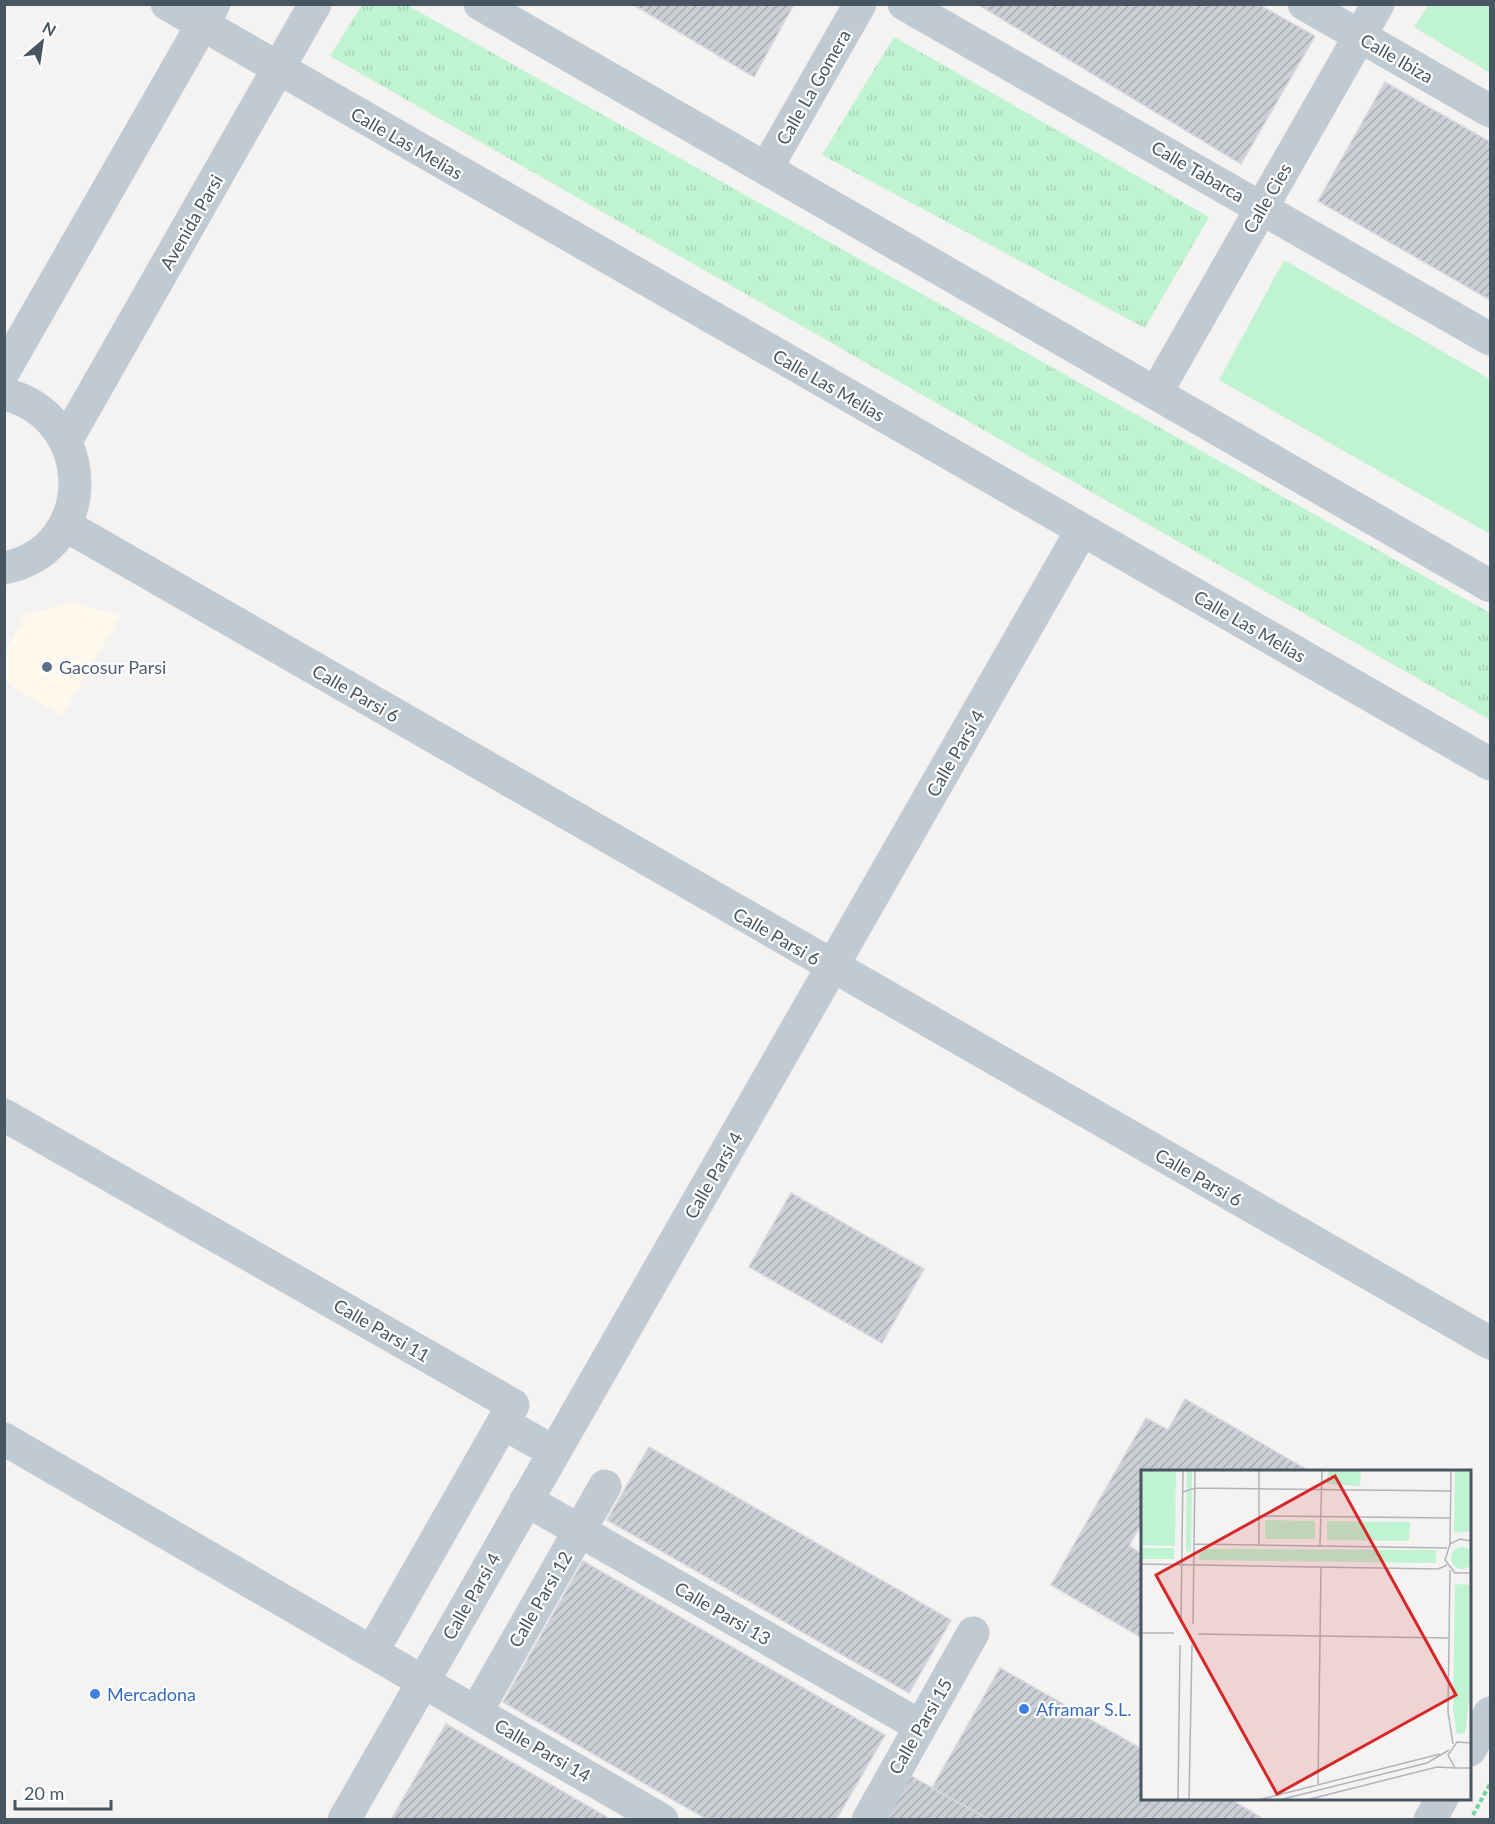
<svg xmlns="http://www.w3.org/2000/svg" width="1495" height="1824" viewBox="0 0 1495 1824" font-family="Lato,sans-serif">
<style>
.commercial{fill:#fef8ed}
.grass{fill:#bff3d2}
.park{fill:url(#park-tufts)}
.building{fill:url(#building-hatch);stroke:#d6d8de;stroke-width:1.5}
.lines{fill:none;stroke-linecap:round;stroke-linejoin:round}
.path{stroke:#74d5a2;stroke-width:4;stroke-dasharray:4.5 3;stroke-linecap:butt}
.minor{stroke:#bfcad2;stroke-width:33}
.service-dot{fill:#5c6f8a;stroke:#fff;stroke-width:2}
.shop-dot{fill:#3f7fe0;stroke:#fff;stroke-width:2}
.labels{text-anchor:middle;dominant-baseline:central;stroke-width:4.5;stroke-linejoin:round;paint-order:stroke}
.street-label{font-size:18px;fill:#485662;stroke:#fff}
.service-label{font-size:18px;fill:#4e5e75;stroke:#fff;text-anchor:start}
.shop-label{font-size:18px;fill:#366cbe;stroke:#fff;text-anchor:start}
.inset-road{fill:none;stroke:#b0b4b8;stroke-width:1.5}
.view{fill:#d62828;fill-opacity:0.15;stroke:#d62828;stroke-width:3}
.inset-edge{fill:none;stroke:#485662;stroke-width:3}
</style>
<defs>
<pattern id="park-tufts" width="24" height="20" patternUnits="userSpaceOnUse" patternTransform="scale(1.5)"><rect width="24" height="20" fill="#bff3d2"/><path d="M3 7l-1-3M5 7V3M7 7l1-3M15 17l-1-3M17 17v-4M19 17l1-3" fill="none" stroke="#a6d2b7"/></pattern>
<pattern id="building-hatch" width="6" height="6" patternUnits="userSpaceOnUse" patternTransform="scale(1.5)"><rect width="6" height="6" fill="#cccfd5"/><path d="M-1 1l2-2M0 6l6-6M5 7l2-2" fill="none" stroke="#a8abb0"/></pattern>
</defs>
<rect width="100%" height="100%" fill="#f5f2f2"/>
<path class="commercial" d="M72 602 120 616 62 716 5 682V652L26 615Z"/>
<path class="grass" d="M1428 5H1490V73L1414 27Z
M1284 260 1490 379V534L1219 380Z"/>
<path class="park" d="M362 5H407L1490 613V720L330 56Z
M894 37 1209 217 1145 328 822 155Z"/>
<path class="building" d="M632 4H794L754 77Z
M977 4H1258L1315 36 1241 164Z
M1385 82 1490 142V300L1318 201Z
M791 1193 924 1269 882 1343 749 1267Z
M1185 1399 1311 1472H1142V1522L1129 1546 1142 1554V1638L1051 1585 1146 1418 1168 1430Z
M649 1447 951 1620 909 1693 607 1520Z
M583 1561 885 1735 836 1820H708L503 1702Z
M1000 1668 1142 1749V1798H1229L1265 1820H990L932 1788Z
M446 1724 612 1820H391Z
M911 1776 990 1820H886Z"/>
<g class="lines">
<path class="path" d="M1473 1815 1490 1784"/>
<path class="minor" d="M167 4 1490 764
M480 4 1490 586
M904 4 1490 339
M1304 4 1490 111
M766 169 860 4
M4 371 214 4
M1156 393 1378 4
M4 394C97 416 100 549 4 568
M67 439 315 4
M65 525 1490 1343
M4 1115 513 1405 372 1652
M503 1423 554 1452
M4 1439 662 1820
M526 1500 920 1726
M476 1712 605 1486
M1470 1750 1490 1713
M344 1820 1082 530
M868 1820 973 1633
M1430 1820 1442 1798"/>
</g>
<circle class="service-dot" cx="47" cy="667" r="6"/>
<g class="shop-dot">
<circle cx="95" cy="1694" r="6"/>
<circle cx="1024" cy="1709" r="6"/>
</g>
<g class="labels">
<g class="street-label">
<text transform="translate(1397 58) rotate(30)">Calle Ibiza</text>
<text transform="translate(813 87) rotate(-60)">Calle La Gomera</text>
<text transform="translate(407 143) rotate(30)">Calle Las Melias</text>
<text transform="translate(1198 171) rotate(30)">Calle Tabarca</text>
<text transform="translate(1267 198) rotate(-60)">Calle Cies</text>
<text transform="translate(191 222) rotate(-60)">Avenida Parsi</text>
<text transform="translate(829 385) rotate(30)">Calle Las Melias</text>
<text transform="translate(1250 626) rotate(30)">Calle Las Melias</text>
<text transform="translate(356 693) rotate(30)">Calle Parsi 6</text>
<text transform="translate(955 753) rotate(-60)">Calle Parsi 4</text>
<text transform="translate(777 936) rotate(30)">Calle Parsi 6</text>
<text transform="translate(713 1175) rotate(-60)">Calle Parsi 4</text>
<text transform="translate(1199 1177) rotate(30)">Calle Parsi 6</text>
<text transform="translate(382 1330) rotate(30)">Calle Parsi 11</text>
<text transform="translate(471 1596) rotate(-60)">Calle Parsi 4</text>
<text transform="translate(540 1599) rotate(-60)">Calle Parsi 12</text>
<text transform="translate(723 1613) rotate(30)">Calle Parsi 13</text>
<text transform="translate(920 1726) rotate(-60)">Calle Parsi 15</text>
<text transform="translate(543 1750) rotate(30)">Calle Parsi 14</text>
</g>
<g class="service-label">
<text x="59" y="667">Gacosur Parsi</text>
</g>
<g class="shop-label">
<text x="107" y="1694">Mercadona</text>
<text x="1036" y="1709">Aframar S.L.</text>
</g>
</g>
<g transform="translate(1141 1470)">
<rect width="330" height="330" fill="#f5f2f2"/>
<path d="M0 0H35L34 76 0 75ZM187 0H220L219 16 186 14ZM186 51 269 52 268 71 186 70ZM310 88a11 11 0 1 1 22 0a11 11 0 1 1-22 0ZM314 114 330 115 328 232 324 263 316 264 312 240Z" fill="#bff3d2"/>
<path d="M46 0H51L50 82 45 81ZM314 0H330V61L313 63ZM124 50 174 51V69H124ZM0 78H33V89H0ZM59 79 295 80V93L58 90Z" fill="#bff3d2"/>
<path class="inset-road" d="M42 22 54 18 310 21M118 46 310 48M330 71 319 69 309 74 304 90 314 103H330M53 74 306 78M309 74 310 0M118 75V0M179 76 181 0M0 94 297 99 306 95M309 100 307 242 312 274M40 153 42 0M52 154 54 0M0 163H33M57 164 308 168M330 245V269M330 273 316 272 307 285 314 298H330M177 315 180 97M37 330 39 175M48 330 51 175M117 330 299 284M138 330 286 293 308 280M165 330 296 297 314 298"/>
<path class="view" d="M194 6 315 225 136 324 15 105Z"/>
<rect width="330" height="330" class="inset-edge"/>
</g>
<rect width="1495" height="1824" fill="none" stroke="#485662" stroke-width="12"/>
<g transform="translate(42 42) rotate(29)" stroke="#ffffff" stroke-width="4.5" paint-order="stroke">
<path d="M0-4.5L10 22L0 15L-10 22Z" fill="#485662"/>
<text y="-9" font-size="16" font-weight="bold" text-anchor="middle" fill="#485662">N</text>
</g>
<path d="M15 1800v9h96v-9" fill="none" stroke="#485662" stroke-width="3"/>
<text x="24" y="1800" font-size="18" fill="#485662" stroke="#ffffff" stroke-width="4.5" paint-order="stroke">20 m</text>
</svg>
